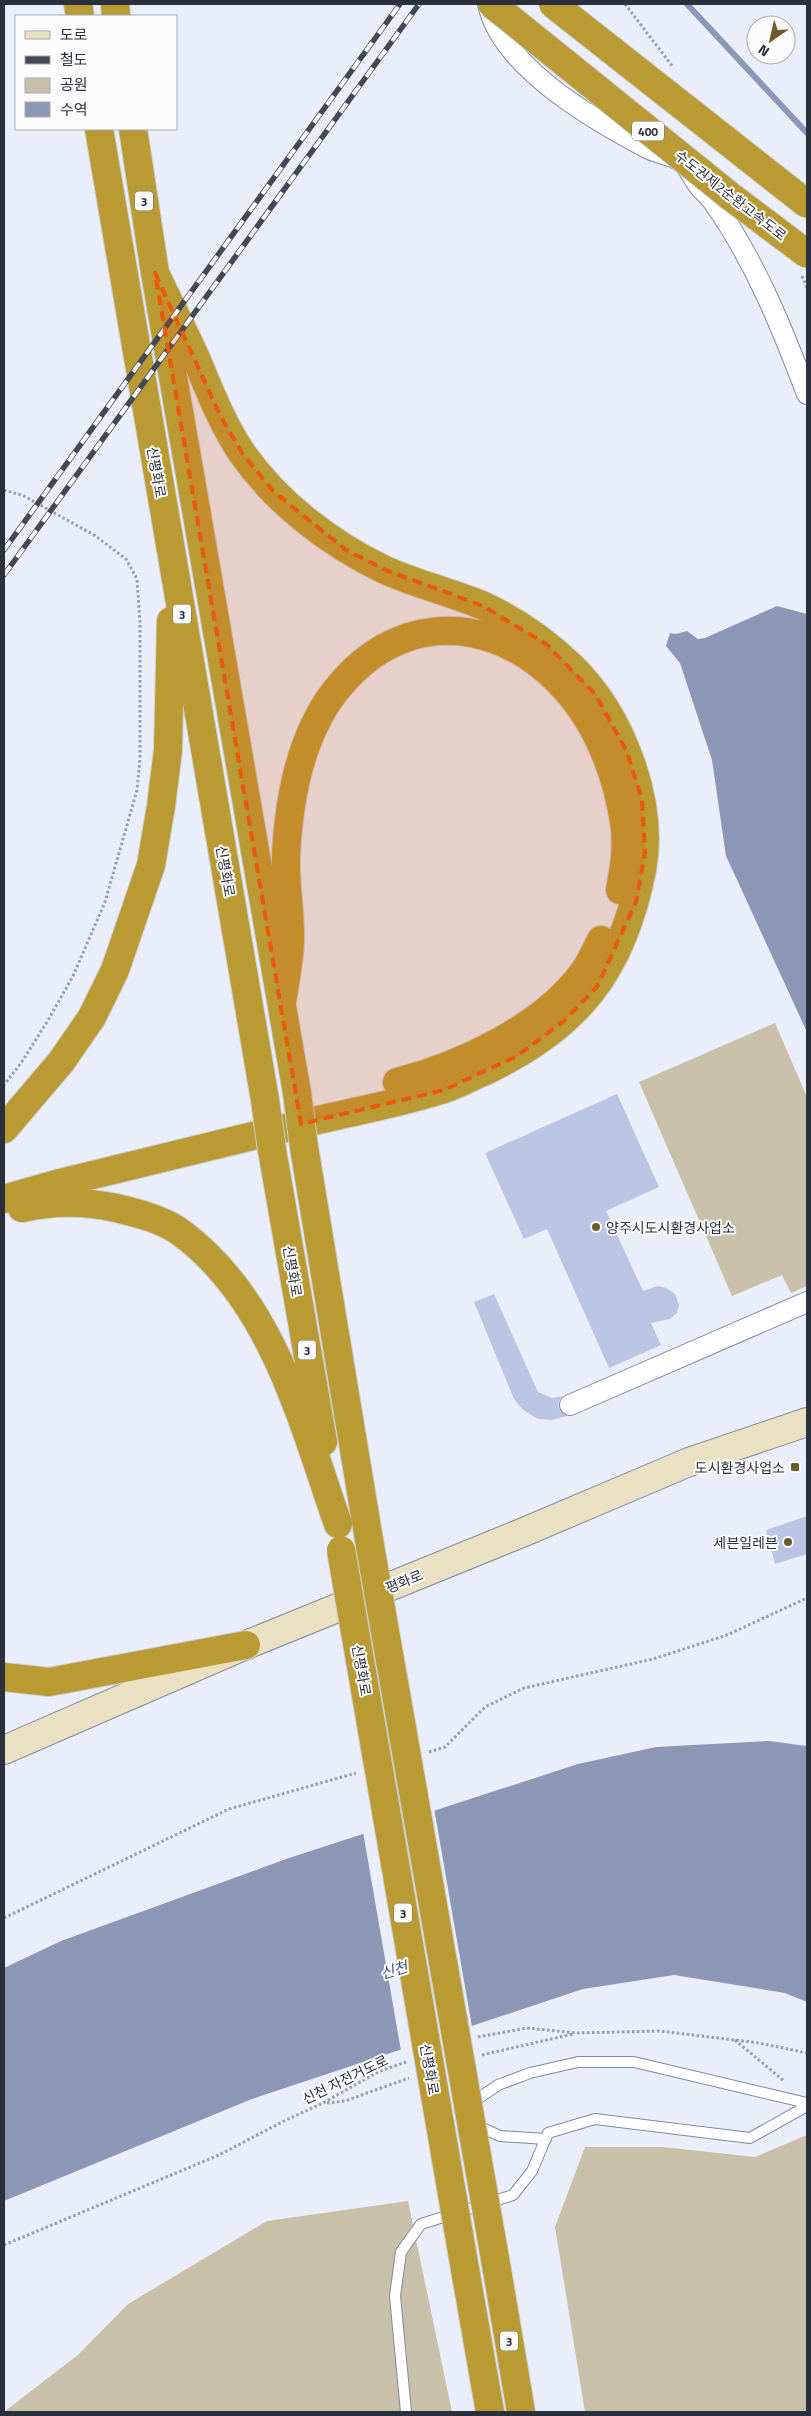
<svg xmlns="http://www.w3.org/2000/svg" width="811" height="2416" viewBox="0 0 811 2416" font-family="'Titillium Web','Noto Sans KR',sans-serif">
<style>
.green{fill:#c8c0a8}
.water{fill:#8c97b5}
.pier{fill:#e9eefa}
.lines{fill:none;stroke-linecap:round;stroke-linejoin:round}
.stream{stroke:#8c97b5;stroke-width:6}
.building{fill:#bac5e3}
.lane-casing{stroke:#7f89a4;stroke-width:12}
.street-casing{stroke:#7f89a4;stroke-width:22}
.secondary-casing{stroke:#7f89a4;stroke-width:30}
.highway-casing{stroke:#cccdd0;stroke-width:30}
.path{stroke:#999da9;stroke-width:3;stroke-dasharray:2.5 2.5;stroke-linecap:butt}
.lane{stroke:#fff;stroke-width:10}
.street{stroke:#fff;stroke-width:20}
.secondary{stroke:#eae1c2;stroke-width:28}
.highway{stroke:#b99a33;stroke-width:28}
.rail-casing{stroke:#444854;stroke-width:5.5}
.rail{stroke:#fbfbfb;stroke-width:4;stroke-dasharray:11;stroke-linecap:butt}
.highway-bridge-casing{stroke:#cccdd0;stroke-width:30;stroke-linecap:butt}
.highway-bridge{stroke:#b99a33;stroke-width:28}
.marked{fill:#e8590c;fill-opacity:0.2;stroke:#e8590c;stroke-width:4;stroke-dasharray:10 6;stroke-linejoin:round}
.poi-dot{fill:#6c5c29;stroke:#fbfbfb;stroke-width:2}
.labels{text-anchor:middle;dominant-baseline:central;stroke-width:4;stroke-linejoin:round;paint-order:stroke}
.shield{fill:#fbfbfb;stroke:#6a6d75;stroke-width:1}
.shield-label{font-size:12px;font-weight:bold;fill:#2c303c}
.street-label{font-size:14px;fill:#2c303c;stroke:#fbfbfb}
.poi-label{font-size:14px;fill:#2c303c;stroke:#fbfbfb;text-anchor:end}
.water-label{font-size:15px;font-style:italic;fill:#42517e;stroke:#fbfbfb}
</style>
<rect width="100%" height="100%" fill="#e9eefa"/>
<path class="green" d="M775 1023 807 1097V1286L791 1293 782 1275 732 1296 639 1082Z
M807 2135V2412H585L555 2227 585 2147H662L755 2157Z
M408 2201 452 2412H4L79 2354 128 2304 267 2221Z"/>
<path class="water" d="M777 606 807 614V1032L726 856 712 760 680 663 666 646 670 633 676 634 687 631 698 639 705 638Z
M769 1741 807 1746V2002L785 1993 674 1975 583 1989 252 2099 4 2201V1968L61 1941 286 1859 578 1764 656 1747Z"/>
<path class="pier" d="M434 1808 472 2027 401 2051 363 1832Z"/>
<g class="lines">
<path class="stream" d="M687 4 807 133"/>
</g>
<path class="building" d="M617 1094 659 1187 606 1211 643 1291 658 1286 666 1288 675 1294 679 1305 677 1313 670 1319 651 1323 661 1345 609 1368 547 1229 524 1239 485 1153Z
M494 1294 538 1392 552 1398 563 1396 558 1403 559 1409 567 1416 552 1420 538 1419 523 1410 514 1399 474 1302Z
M807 1516V1554L775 1564 766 1530Z"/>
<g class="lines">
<g class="lane-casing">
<path id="lane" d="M476 2107V2100L498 2085 530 2073 578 2062H634L807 2103
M479 2121 480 2127 500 2136 546 2139
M406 2412 395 2296 401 2252 421 2224 513 2195 532 2171 548 2133 595 2119 750 2138 807 2106"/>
</g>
<g class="street-casing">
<path id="street" d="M488 4C501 67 594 120 647 148 658 154 671 154 682 162 689 167 693 179 699 186 704 192 710 197 714 203 755 261 782 328 807 394
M570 1405 807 1302"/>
</g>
<g class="secondary-casing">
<path id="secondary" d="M4 1750 246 1645 524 1532 689 1462 807 1422"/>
</g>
<g class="highway-casing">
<path id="highway" d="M78 4 80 16
M115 4 116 16
M99 129 265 1100
M133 129 155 273 297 1093
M282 1002C285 983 289 962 290 942 291 914 285 885 286 857 288 812 296 761 317 720 330 693 356 664 382 649 453 608 531 641 577 703 602 736 618 781 624 822 628 845 624 868 620 890
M397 1082C461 1066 546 1026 585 970 591 961 596 950 601 940
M4 1129 61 1062 92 1017 115 970 151 865 161 806 168 750 171 621
M304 1147 370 1546
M272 1150 323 1442
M4 1199 60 1183C142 1163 224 1143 306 1123 351 1112 397 1104 441 1090 455 1086 469 1078 483 1072 577 1028 622 972 642 870 655 802 621 715 572 667 546 642 516 621 484 606 451 592 415 584 383 569 329 543 276 502 242 453 223 425 211 394 198 363 185 333 169 303 155 273
M22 1208C53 1201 85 1201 116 1208 137 1213 162 1219 180 1232 272 1299 302 1421 338 1524
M4 1677 49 1682 246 1645
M497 2270 521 2412
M466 2275 490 2412"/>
</g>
<path class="path" d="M625 4 673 67
M802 276 807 288
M4 490 24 496 94 535 126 559 137 579 140 623V759L137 790 105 902 73 976 47 1022 21 1063 4 1085
M429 1752 445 1747 485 1707 524 1688 653 1659 727 1635 807 1598
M4 1918 229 1809 356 1773
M478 2037 527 2028 576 2033 660 2031 759 2043 807 2053
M735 2040 784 2081
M482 2055 573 2034
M327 2103 345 2101 409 2078
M4 2245 219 2155 284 2121 323 2103 378 2072 406 2062"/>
<use href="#lane" class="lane"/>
<use href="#street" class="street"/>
<use href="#secondary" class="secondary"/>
<use href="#highway" class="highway"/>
<g class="rail-casing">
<path id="rail" d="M4 550 400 4
M4 575 419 4"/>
</g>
<use href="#rail" class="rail"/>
<g class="highway-bridge-casing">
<path id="highway-bridge" d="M492 4 730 196 807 254
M553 4 807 204
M297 1093 304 1147
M265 1100 272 1150
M370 1546 497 2270
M341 1550 466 2275"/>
</g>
<use href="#highway-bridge" class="highway-bridge"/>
</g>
<path class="marked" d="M155 273 220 415 242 453 273 491 346 550 386 570 483 606 546 644 596 695 627 752 642 800 645 853 636 902 597 987 564 1021 517 1056 444 1090 301 1124Z"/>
<g class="poi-dot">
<circle cx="596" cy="1227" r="5"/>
<rect x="790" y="1462" width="10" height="10" rx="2.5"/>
<circle cx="788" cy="1542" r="5"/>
</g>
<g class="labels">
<g class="shield">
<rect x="632" y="121.5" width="32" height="19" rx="4"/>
<rect x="135" y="191.5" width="18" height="19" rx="4"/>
<rect x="173" y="604.5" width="18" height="19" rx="4"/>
<rect x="298" y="1340.5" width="18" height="19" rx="4"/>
<rect x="394" y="1903.5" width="18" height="19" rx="4"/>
<rect x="500" y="2331.5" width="18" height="19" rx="4"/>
</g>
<g class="shield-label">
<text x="648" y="131">400</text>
<text x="144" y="201">3</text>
<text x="182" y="614">3</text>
<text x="307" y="1350">3</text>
<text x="403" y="1913">3</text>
<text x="509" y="2341">3</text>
</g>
<g class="street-label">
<text transform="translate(731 195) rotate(38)">수도권제2순환고속도로</text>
<text transform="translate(157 472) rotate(80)">신평화로</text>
<text transform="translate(226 871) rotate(80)">신평화로</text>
<text transform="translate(293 1271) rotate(80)">신평화로</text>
<text transform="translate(404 1581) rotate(-22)">평화로</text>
<text transform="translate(362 1670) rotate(80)">신평화로</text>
<text transform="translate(430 2069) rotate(80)">신평화로</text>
<text transform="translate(345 2079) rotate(-26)">신천 자전거도로</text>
</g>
<g class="poi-label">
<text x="606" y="1227" text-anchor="start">양주시도시환경사업소</text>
<text x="785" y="1467">도시환경사업소</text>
<text x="778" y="1542">세븐일레븐</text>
</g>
<g class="water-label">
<text transform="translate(394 1970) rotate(-17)">신천</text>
</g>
</g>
<rect width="811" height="2416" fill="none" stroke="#2c303c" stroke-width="10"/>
<rect x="15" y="15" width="162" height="115" fill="#fbfbfb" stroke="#a8aaaf"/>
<rect x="25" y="31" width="25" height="8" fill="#eae1c2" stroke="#a8aaaf"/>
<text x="60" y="40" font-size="15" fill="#2c303c">도로</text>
<rect x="25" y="56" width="25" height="8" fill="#444854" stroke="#a8aaaf"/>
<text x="60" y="65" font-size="15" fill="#2c303c">철도</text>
<rect x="25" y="78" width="25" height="15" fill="#c8c0a8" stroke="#a8aaaf"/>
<text x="60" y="90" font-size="15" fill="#2c303c">공원</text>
<rect x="25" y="102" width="25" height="15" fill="#8c97b5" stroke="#a8aaaf"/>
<text x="60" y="115" font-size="15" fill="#2c303c">수역</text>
<g transform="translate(771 40) rotate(214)"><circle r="24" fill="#fbfbfb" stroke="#a8aaaf"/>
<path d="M0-4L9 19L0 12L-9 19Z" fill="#6c5c29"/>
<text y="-8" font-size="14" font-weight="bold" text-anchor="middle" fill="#2c303c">N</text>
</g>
</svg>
